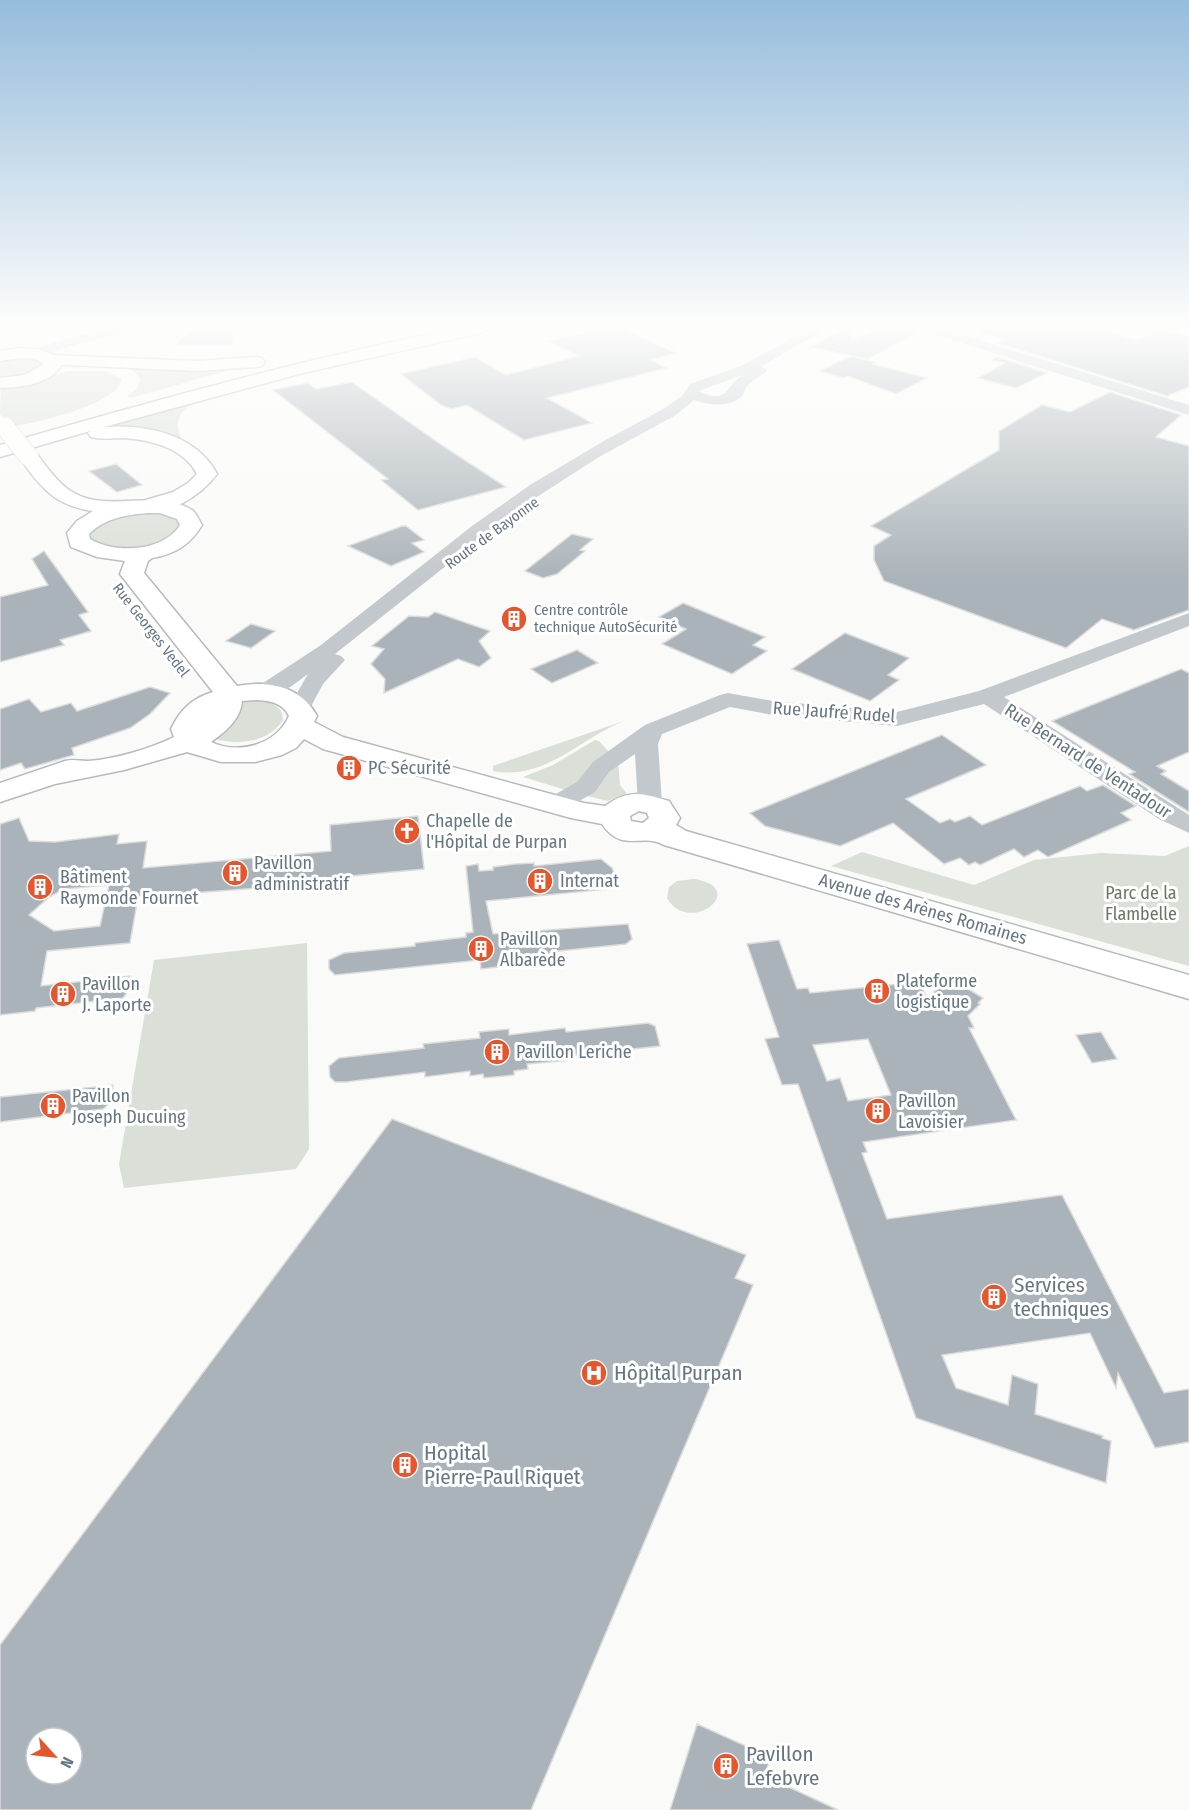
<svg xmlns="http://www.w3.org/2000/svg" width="1189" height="1810" viewBox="0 0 1189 1810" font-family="'Fira Sans Condensed',sans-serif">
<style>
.green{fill:#dadfd7}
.building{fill:#aab3b9;stroke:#dcdcda;stroke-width:1.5;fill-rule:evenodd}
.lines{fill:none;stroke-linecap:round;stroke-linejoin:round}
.major-casing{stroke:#b5babe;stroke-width:3}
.highway-casing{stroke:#b4b9bd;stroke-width:3}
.minor{fill:#c3c8cc;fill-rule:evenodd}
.major{fill:#fff;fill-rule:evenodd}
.highway{fill:#fff;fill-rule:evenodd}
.major-bridge-casing{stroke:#b5babe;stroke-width:20;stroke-linecap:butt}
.major-bridge{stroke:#fff;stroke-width:19}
.labels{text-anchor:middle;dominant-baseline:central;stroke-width:6;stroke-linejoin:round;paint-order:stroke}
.far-street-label{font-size:15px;fill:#657683;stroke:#fff}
.far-poi-label{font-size:15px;fill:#657683;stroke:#fff;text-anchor:start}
.street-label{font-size:18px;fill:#657683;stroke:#fff}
.poi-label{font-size:18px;fill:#657683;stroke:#fff;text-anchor:start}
.park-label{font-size:18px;fill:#687a64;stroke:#fff}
.near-poi-label{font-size:21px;fill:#657683;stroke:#fff;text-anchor:start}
</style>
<rect width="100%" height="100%" fill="#fafaf8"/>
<path class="green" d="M23 358 40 362 42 366 28 375 0 379V360Z
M118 366 240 367 131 398 127 396 137 389 140 379 134 371Z
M69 371H105L121 378C121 405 33 423 10 427L0 414 1 388Z
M195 401C179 412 173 422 182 440L93 429Z
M154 510 178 518 181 525C154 554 127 553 91 541L89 534 104 519Z
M244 700C259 700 283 700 283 720 268 743 239 745 214 739 229 729 240 718 244 700Z
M624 721C579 739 545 781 493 771V766Z
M595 740 599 741 611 754 569 791 523 777 553 765Z
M618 761 620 785 627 794 608 801 583 795Z
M1189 846V966L831 866 862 852 974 885 1034 860 1101 853 1165 856Z
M694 879C751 888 689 937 667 898L669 887 677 881Z
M307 943 309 1149 296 1169 124 1188 119 1164 154 960Z"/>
<path class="building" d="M193 328H232L234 345H176Z
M608 328H621L676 353 650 360 667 368 547 398 592 423 524 440 467 405 451 409 441 405 401 374 475 357 506 375 579 356 549 341Z
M846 328H850L851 340 880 328H893L916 333 868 359 811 347Z
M980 328H1095L1137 340 1163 330 1189 337V387L1167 396 998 343 1006 340 979 332Z
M851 356 875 362 873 364 927 378 896 394 848 376 844 378 819 371Z
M997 357 1047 373 1016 388 978 378 1005 363 991 360Z
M352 382 443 446 506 487 418 510 381 480 388 479 273 390 308 383 316 389Z
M1110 392 1181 415 1156 437 1189 446V610L1134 630 1102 619 1066 648 884 581 874 560V546L891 535 871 526 999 450V431L1042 405 1070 412Z
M116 464 142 485 117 492 89 471Z
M402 526H406L424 540 412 543 424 552 391 566 348 546Z
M572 534 593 539 580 550 585 551 557 574 543 578 525 571Z
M44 551 88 612 79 615 91 631 60 640 64 645 0 662V597L48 585 32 559Z
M683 603 765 637 753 645 767 651 732 674 662 644 686 629 659 617Z
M435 612 490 631 479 641 491 658 479 667 458 659 384 693 385 679 371 664 384 649 372 646 409 616 428 617Z
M251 624 275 631 251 648 226 641Z
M845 633 909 658 888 675 899 680 870 701 792 669Z
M577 650 598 663 552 683 531 669Z
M1181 669 1189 673V752L1157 766 1166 771 1161 774 1189 791V812L1129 774 1135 772 1052 721Z
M150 687 170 693 150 714 130 728 72 748 74 755 25 769 21 763 0 770V709L29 699 41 712 71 703 77 711Z
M942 735 986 765 906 799 940 823 950 819 955 822 970 816 982 825 1080 786 1087 791 1103 785 1136 806 1121 813 1131 820 1048 857 1038 850 1024 857 1014 849 980 865 975 862 969 865 960 858 944 864 893 823 840 846 765 826 750 813Z
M418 816 424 869 258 885V888L138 897 130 943 47 951 41 986 130 976 128 991 123 998 36 1008 35 1011 0 1015V824L19 818 29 841 55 842 119 834 117 844 147 841 143 868 331 851 330 825ZM109 885 100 926 54 931 29 915 49 897 64 889Z
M601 859 612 868 615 875 608 889 486 901 493 934 628 924 632 939 626 944 550 952 551 956 509 960 510 963 498 964V967L481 969 480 960 335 975 329 969V960L344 953 415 946V943L466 937V933L473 932 466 866 478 864 479 871 493 870V867L515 864 534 863V866Z
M779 940 797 989 808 988 810 993 919 982 927 998 950 978 983 998 978 1003 980 1004 968 1016 974 1028H969L1016 1120 863 1142 867 1152 862 1153 887 1219 1062 1195 1164 1393 1189 1389V1442L1155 1448 1118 1373 1116 1388 1090 1333 942 1355 956 1388 1008 1405 1012 1375 1038 1384 1035 1414 1103 1436 1102 1438 1111 1441 1106 1483 916 1418 798 1084 782 1085 765 1039 779 1037 747 944ZM868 1039 891 1095 848 1101 840 1078 827 1081 813 1045Z
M648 1023 655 1026 660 1046 570 1056 571 1060 527 1064 528 1069 514 1071V1075L484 1078 483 1074 470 1076V1071L425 1077V1072L346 1082H335L330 1077 329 1066 339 1058 424 1048 423 1044 480 1038 479 1032 509 1029V1035L565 1028 566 1032Z
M1101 1032 1117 1059 1092 1063 1076 1035Z
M113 1085 111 1102 103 1109 0 1122V1097Z
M392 1119 746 1255 735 1278 753 1285 531 1810H0V1645ZM36 1738H72V1774H36Z
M697 1724 770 1757 765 1776 838 1810H670Z"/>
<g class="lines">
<g class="major-casing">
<path id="major" d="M20 348 40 350 58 356 62 365C48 385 22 387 0 388V378L25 375 44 364C33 355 14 359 0 361V351Z
M29 451 36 453C47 467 58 484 74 493 110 513 157 488 192 510 196 513 199 520 202 525 190 545 175 554 152 558L148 561 144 573 237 686C268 680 301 686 317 716L314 722 343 737 584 803 605 806C629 789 641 793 669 801L680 818 676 825 686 831 1189 975V999L664 845C643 832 622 854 602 824L571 818 323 749 304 739 296 748 282 755 255 762H221L187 752 124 770 55 784 0 802V783L65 761C74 759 79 761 88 761 116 759 149 749 174 737L171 729C180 710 192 698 213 692L120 574 125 561 97 557 71 547 67 533 77 521 93 511C55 506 40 487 19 457L22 453ZM147 513H160L177 519 180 525C163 552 115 554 90 539L89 534C105 518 126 515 147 513ZM257 700C271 701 283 703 289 716 276 745 239 755 211 742 225 732 241 719 242 701ZM639 811 647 813 649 818 643 823 631 821 630 816Z"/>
</g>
<g class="highway-casing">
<path id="highway" d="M459 328H489L481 333 303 373 104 427C146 424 196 434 217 474 202 495 166 518 139 512L136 507 139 502 173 492 188 483 197 474C184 448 151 440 124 438 113 438 102 440 91 437L88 433 90 431 0 457V445C152 401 304 359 459 328Z
M52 355 197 361 256 357 262 358 265 362 262 366 256 367 197 371 46 364 43 360 46 356Z"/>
</g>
<path class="minor" d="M114 328H137L135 331 81 343 33 358 26 354 28 351 72 337Z
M811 328H827L762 366 767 370C762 376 754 379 748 385 743 390 746 392 741 397 729 408 708 405 694 400L676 415 599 457 515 511 335 654 341 656 345 660 323 684 308 712 300 714 292 712 289 707 308 674C294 684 275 701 257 697L254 692 257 687 321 645 472 526 530 485 602 442 665 408 682 396 690 384 741 366ZM742 375C725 387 728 405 699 391Z
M922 328H942L1189 405V415L924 331Z
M1189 613V626L1004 697 1189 815V833L1159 819 984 704 897 726 773 715 730 707 662 734 658 744 662 804 659 809 650 811 641 809 638 804 635 754 609 772 595 792 565 809 556 811 547 809 544 804 547 799 577 782 593 762 645 725 720 695 728 693 773 701 897 712 979 691Z"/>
<use href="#major" class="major"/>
<use href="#highway" class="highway"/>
<g class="major-bridge-casing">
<path id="major-bridge" d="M5 427 29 457"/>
</g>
<use href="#major-bridge" class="major-bridge"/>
</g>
<linearGradient id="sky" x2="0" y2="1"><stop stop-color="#96bcdc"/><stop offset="0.56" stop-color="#fdfdfc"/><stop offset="1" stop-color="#fdfdfc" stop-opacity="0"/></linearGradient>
<rect width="1189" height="581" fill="url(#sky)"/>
<defs>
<g id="building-disc" transform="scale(1.35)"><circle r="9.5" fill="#e4572e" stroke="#fff"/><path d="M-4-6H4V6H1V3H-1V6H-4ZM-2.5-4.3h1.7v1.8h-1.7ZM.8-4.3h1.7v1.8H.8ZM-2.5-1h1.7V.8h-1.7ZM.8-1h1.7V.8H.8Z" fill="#fff"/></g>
<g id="church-disc" transform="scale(1.35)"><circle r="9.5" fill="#e4572e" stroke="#fff"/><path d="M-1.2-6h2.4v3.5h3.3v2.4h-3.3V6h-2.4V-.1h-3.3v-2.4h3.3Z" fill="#fff"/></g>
<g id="hospital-disc" transform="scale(1.35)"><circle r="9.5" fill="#e4572e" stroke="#fff"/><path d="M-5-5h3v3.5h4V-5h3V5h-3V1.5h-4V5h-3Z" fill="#fff"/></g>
</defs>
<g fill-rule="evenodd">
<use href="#building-disc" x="514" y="619"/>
<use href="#building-disc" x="349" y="768"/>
<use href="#church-disc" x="407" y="831"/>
<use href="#building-disc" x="235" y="873"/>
<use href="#building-disc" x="540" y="881"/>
<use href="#building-disc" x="40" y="887"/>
<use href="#building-disc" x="481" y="949"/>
<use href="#building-disc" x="877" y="991"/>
<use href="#building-disc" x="63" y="994"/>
<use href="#building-disc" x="497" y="1052"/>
<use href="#building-disc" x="53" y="1106"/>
<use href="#building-disc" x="878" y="1111"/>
<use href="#building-disc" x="994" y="1297"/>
<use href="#hospital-disc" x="594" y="1373"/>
<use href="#building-disc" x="405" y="1465"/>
<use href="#building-disc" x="726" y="1766"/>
</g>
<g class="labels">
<g class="far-street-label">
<text transform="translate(492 533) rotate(-36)">Route de Bayonne</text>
<text transform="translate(151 630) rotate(52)">Rue Georges Vedel</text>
</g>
<g class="far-poi-label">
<text x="534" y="610">Centre contrôle<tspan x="534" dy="17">technique AutoSécurité</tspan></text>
</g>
<g class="street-label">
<text transform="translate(834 712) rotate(4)">Rue Jaufré Rudel</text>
<text transform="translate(1088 761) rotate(33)">Rue Bernard de Ventadour</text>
<text transform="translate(923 909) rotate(16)">Avenue des Arènes Romaines</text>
</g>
<g class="poi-label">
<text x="368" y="768">PC Sécurité</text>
<text x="426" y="821">Chapelle de<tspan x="426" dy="21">l'Hôpital de Purpan</tspan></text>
<text x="254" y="863">Pavillon<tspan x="254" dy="21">administratif</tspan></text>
<text x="60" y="877">Bâtiment<tspan x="60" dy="21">Raymonde Fournet</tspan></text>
<text x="560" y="881">Internat</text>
<text x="500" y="939">Pavillon<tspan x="500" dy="21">Albarède</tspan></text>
<text x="896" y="981">Plateforme<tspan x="896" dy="21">logistique</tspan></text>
<text x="82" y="984">Pavillon<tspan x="82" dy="21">J. Laporte</tspan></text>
<text x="516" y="1052">Pavillon Leriche</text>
<text x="72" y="1096">Pavillon<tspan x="72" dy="21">Joseph Ducuing</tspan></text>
<text x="898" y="1101">Pavillon<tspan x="898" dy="21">Lavoisier</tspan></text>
</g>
<g class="park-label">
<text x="1141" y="893">Parc de la<tspan x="1141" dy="21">Flambelle</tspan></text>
</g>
<g class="near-poi-label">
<text x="1014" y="1285">Services<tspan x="1014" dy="24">techniques</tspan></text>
<text x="614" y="1373">Hôpital Purpan</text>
<text x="424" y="1453">Hopital<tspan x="424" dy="24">Pierre-Paul Riquet</tspan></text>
<text x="746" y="1754">Pavillon<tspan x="746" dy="24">Lefebvre</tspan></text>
</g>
</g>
<g transform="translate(54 1756) rotate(117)"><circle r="28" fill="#ffffff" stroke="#c1c8cd" stroke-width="1.5"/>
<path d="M0-4.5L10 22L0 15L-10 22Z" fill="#e4572e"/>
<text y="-9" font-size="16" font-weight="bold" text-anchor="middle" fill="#657683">N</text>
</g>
</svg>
